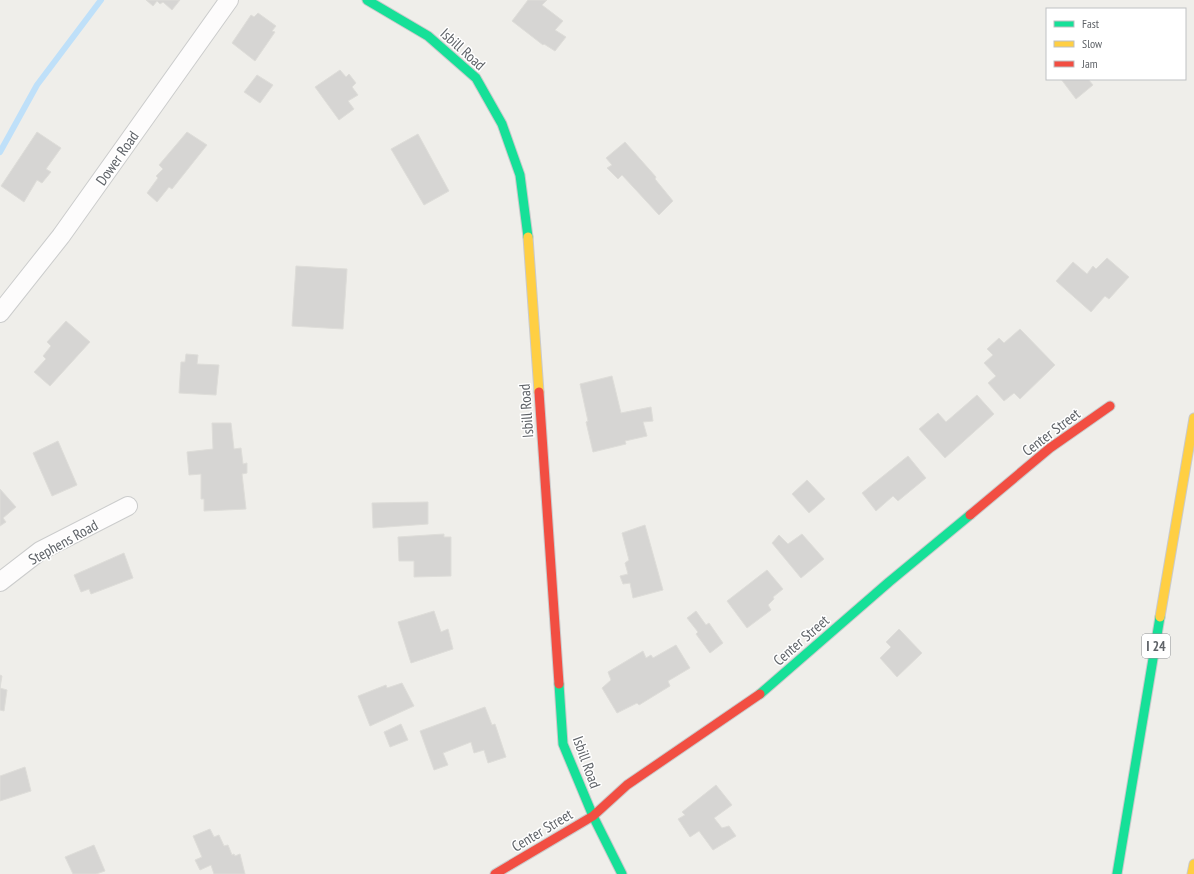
<svg xmlns="http://www.w3.org/2000/svg" width="1194" height="874" viewBox="0 0 1194 874" font-family="'PT Sans Narrow',sans-serif">
<style>
.lines{fill:none;stroke-linecap:round;stroke-linejoin:round}
.stream{stroke:#bfe0f9;stroke-width:6}
.building{fill:#d6d5d3;stroke:#deddd9}
.street-casing{stroke:#cbcccc;stroke-width:20}
.fast-casing{stroke:#cacacb;stroke-width:11}
.slow-casing{stroke:#cacacb;stroke-width:11}
.jam-casing{stroke:#cacacb;stroke-width:11}
.street{stroke:#fdfcfc;stroke-width:18}
.fast{stroke:#16e098;stroke-width:9}
.slow{stroke:#ffcf43;stroke-width:9}
.jam{stroke:#f24e42;stroke-width:9}
.labels{text-anchor:middle;dominant-baseline:central;stroke-width:3;stroke-linejoin:round;paint-order:stroke}
.shield{fill:#fff;stroke:#8f9295;stroke-width:1}
.shield-label{font-size:14px;font-weight:bold;fill:#5f6368}
.street-label{font-size:15px;fill:#5f6368;stroke:#fff}
</style>
<rect width="100%" height="100%" fill="#efeeea"/>
<g class="lines">
<path class="stream" d="M0 152 37 85 101 0"/>
</g>
<path class="building" d="M146 0H180L172 10 163 2 160 4 157 1 153 6Z
M528 0H547L542 5 563 21 555 30 566 37 555 51 544 44 543 45 512 21Z
M258 13 276 26 272 31 275 32 255 61 232 43 251 15 254 17Z
M340 70 346 77 349 74 356 83 352 87 358 95 348 101 354 109 339 120 315 87Z
M257 75 273 85 260 103 244 92Z
M1061 79H1088L1093 85 1076 99Z
M37 132 61 148 46 169 51 172 42 183 37 180 24 202 1 186Z
M187 132 207 145 172 189 169 187 157 202 147 193 158 178 156 176 163 169 159 165Z
M418 134 449 191 424 205 391 149Z
M625 142 656 177 655 179 673 201 659 215 622 175 618 179 607 168 612 165 606 158Z
M1107 258 1129 277 1109 299 1105 296 1091 312 1056 281 1073 262 1087 274 1093 266 1096 269Z
M296 266 347 269 343 329 292 326Z
M66 321 90 342 50 386 34 372 46 359 43 356 51 346 47 342Z
M1020 329 1055 365 1020 399 1014 393 1004 401 988 383 996 376 984 363 993 355 987 349 999 338 1004 343Z
M186 354 198 355 197 364 219 365 216 395 179 393 181 362H185Z
M612 376 621 413 651 407 653 421 643 422 647 436 625 441 626 444 593 452 586 422 588 421 580 384Z
M977 395 994 414 945 458 919 429 938 413 946 422Z
M212 423H231L234 449 241 448 243 464 247 463V473L242 474 246 509 204 511V499H201V474L189 475 187 452 213 449Z
M58 441 77 485 52 496 33 453Z
M908 456 926 478 898 501 893 496 876 511 862 493Z
M807 480 825 499 809 513 792 494Z
M0 489 16 507 3 518 6 522 0 526Z
M428 502V524L373 528 372 503Z
M645 525 663 590 633 598 630 583 623 584 620 576 628 574 625 563 629 560 622 533Z
M444 534V537H451V576L414 577V561H399L398 537Z
M802 534 824 559 801 578 772 543 779 535 788 544Z
M124 553 133 578 91 594 89 589 81 592 74 575Z
M767 570 783 589 773 597 774 599 768 605 771 610 747 628 727 601Z
M434 611 441 632 448 629 453 649 411 663 398 622Z
M696 611 706 625 709 623 723 643 710 653 696 634 698 632 687 618Z
M899 629 922 653 897 677 880 658 891 647 886 642Z
M676 645 690 668 668 681 670 686 639 705 637 703 617 713 602 688 611 680 608 672 643 651 646 658 651 655 653 658Z
M0 675 2 676 0 688 7 690 4 711 0 710Z
M402 683 414 706 370 726 358 696 386 685 387 688Z
M485 707 492 725 495 724 506 757 488 763 484 750 474 753 471 742 443 753 448 765 434 770 420 731Z
M401 724 408 740 390 747 384 732Z
M25 767 31 791 0 801V776Z
M716 785 732 805 714 818 722 828 729 826 736 836 713 850 699 831 690 837 678 819 685 815 682 812Z
M210 829 214 837 219 835 224 846 228 845 232 855 234 854 235 856 240 854 245 874H214L211 865 200 870 195 860 202 857 193 836Z
M94 845 105 871 96 874H73L65 857Z"/>
<g class="lines">
<g class="street-casing">
<path id="street" d="M0 313 61 236 229 0
M0 582 40 551 128 506"/>
</g>
<g class="fast-casing">
<path id="fast" d="M367 0 428 36 476 78 502 124 520 175 528 237
M559 684 563 744 593 816 622 874
M760 694 889 582 970 515
M1117 874 1160 617"/>
</g>
<g class="slow-casing">
<path id="slow" d="M528 237 539 392
M1160 617 1194 418
M1192 874 1194 864"/>
</g>
<g class="jam-casing">
<path id="jam" d="M539 392 559 684
M970 515 1050 448 1110 406
M495 874 593 816 627 785 760 694"/>
</g>
<use href="#street" class="street"/>
<use href="#fast" class="fast"/>
<use href="#slow" class="slow"/>
<use href="#jam" class="jam"/>
</g>
<g class="labels">
<rect class="shield" x="1142" y="634" width="28" height="24" rx="3"/>
<g class="shield-label">
<text x="1156" y="646">I 24</text>
</g>
<g class="street-label">
<text transform="translate(463 49) rotate(42)">Isbill Road</text>
<text transform="translate(117 158) rotate(-55)">Dower Road</text>
<text transform="translate(526 411) rotate(-94)">Isbill Road</text>
<text transform="translate(1051 432) rotate(-37)">Center Street</text>
<text transform="translate(63 542) rotate(-29)">Stephens Road</text>
<text transform="translate(801 640) rotate(-41)">Center Street</text>
<text transform="translate(587 762) rotate(70)">Isbill Road</text>
<text transform="translate(542 830) rotate(-31)">Center Street</text>
</g>
</g>
<rect x="1046" y="8" width="140" height="72" fill="#ffffff" stroke="#bfc1c3"/>
<rect x="1054" y="21" width="20" height="6" fill="#16e098" stroke="#bfc1c3"/>
<text x="1082" y="28" font-size="12" fill="#5f6368">Fast</text>
<rect x="1054" y="41" width="20" height="6" fill="#ffcf43" stroke="#bfc1c3"/>
<text x="1082" y="48" font-size="12" fill="#5f6368">Slow</text>
<rect x="1054" y="61" width="20" height="6" fill="#f24e42" stroke="#bfc1c3"/>
<text x="1082" y="68" font-size="12" fill="#5f6368">Jam</text>
</svg>
